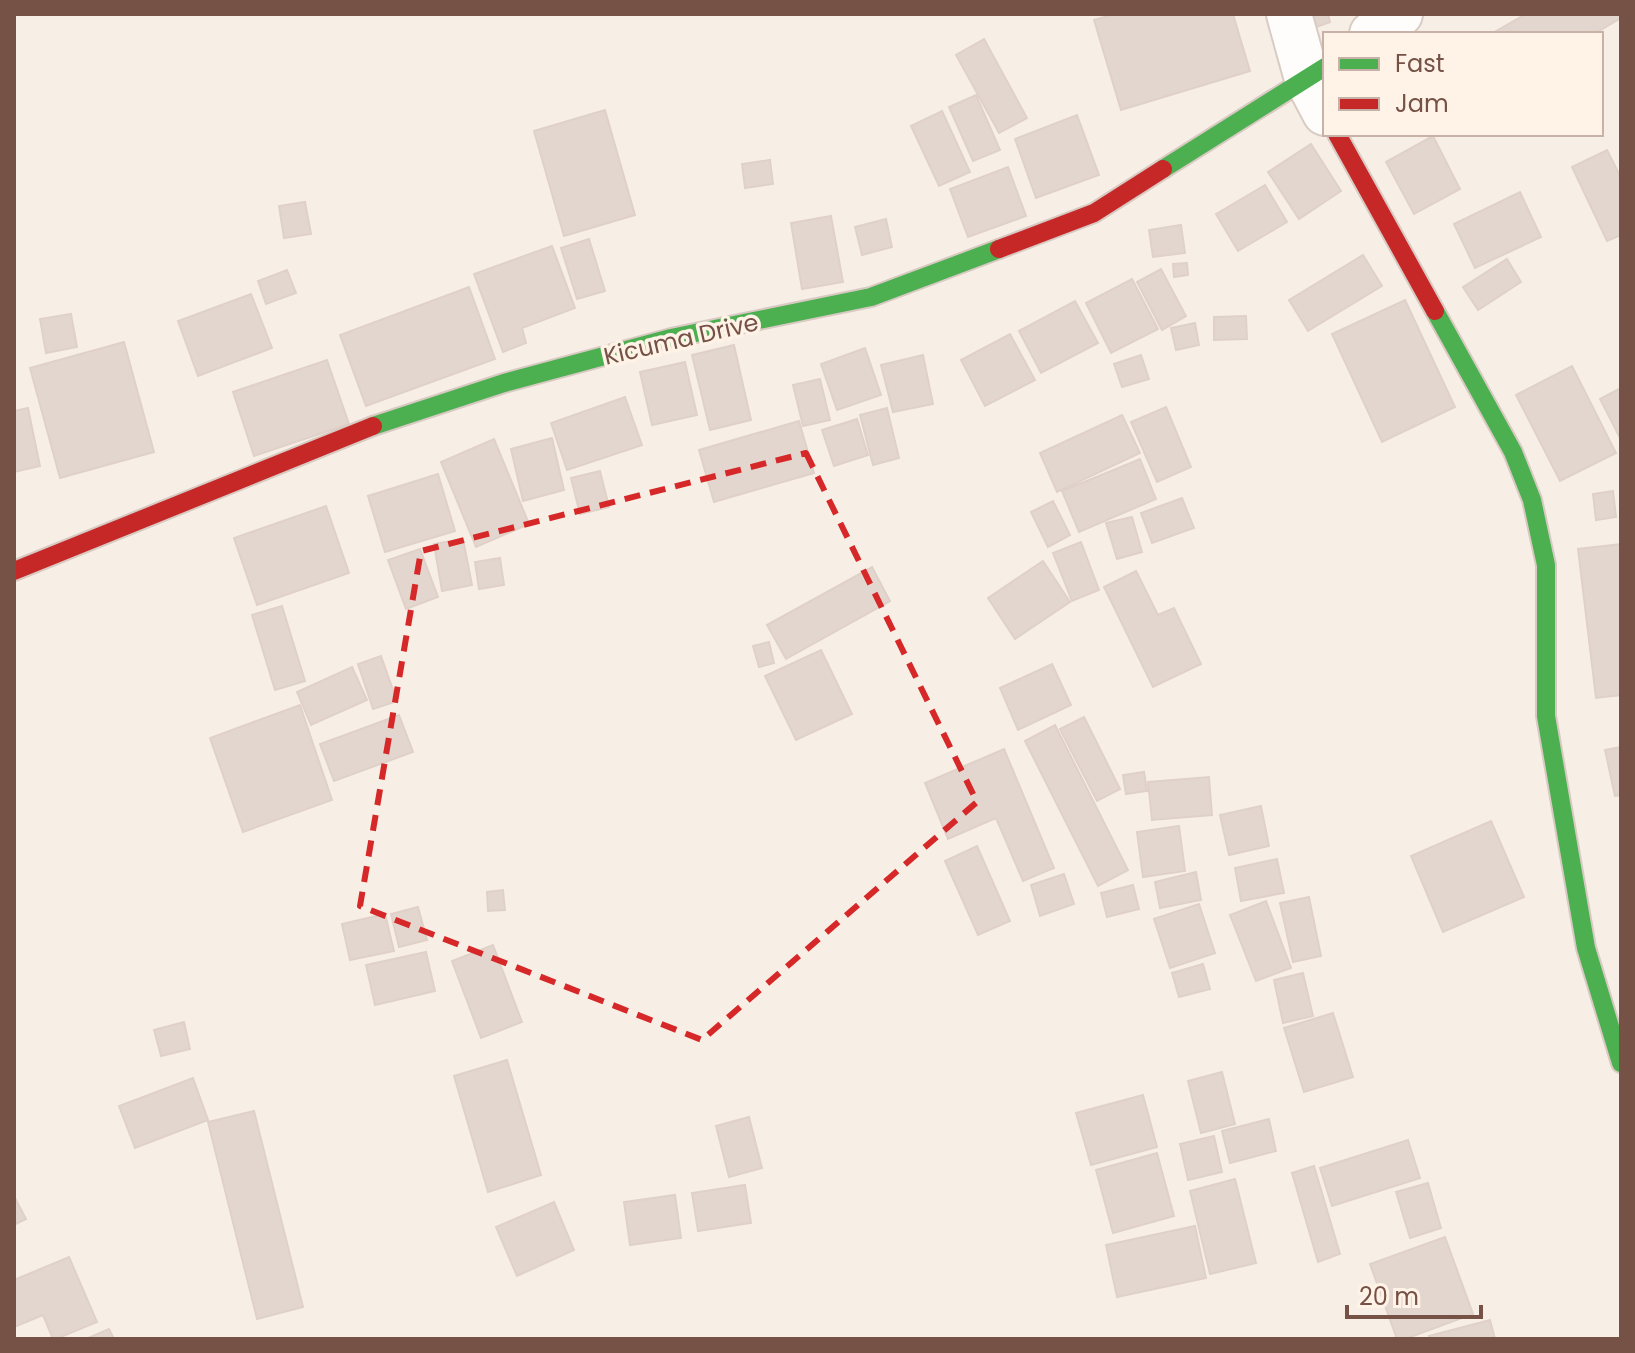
<svg xmlns="http://www.w3.org/2000/svg" width="1635" height="1353" viewBox="0 0 1635 1353" font-family="Poppins,sans-serif">
<style>
.building{fill:#e3d6ce;stroke:#e0d1c8;stroke-width:2}
.lines{fill:none;stroke-linecap:round;stroke-linejoin:round}
.street-casing{stroke:#d8ccc4;stroke-width:48}
.fast-casing{stroke:#d8cac3;stroke-width:22}
.jam-casing{stroke:#d8cac3;stroke-width:22}
.street{stroke:#fefdfb;stroke-width:44}
.fast{stroke:#4caf50;stroke-width:18}
.jam{stroke:#c62828;stroke-width:18}
.marked{fill:none;stroke:#d62828;stroke-width:6;stroke-dasharray:16 10;stroke-linejoin:round}
.labels{text-anchor:middle;dominant-baseline:central;stroke-width:7;stroke-linejoin:round;paint-order:stroke}
.street-label{font-size:24px;fill:#765146;stroke:#fff3e7}
</style>
<rect width="100%" height="100%" fill="#f7efe6"/>
<path class="building" d="M1115 14H1233L1250 71 1121 110 1094 20Z
M1300 14H1328L1330 22 1305 31Z
M1526 14H1621V18L1594 34H1491Z
M984 39 1027 118 999 133 956 55Z
M976 95 1000 150 973 161 949 107Z
M605 110 635 215 564 236 534 131Z
M942 111 970 172 939 186 911 126Z
M1077 115 1099 175 1036 198 1015 139Z
M1433 136 1460 189 1414 214 1386 162Z
M1311 144 1341 191 1299 219 1268 172Z
M1607 150 1621 178V235L1607 241 1572 167Z
M770 160 773 184 745 188 742 164Z
M1008 167 1026 216 968 237 950 189Z
M1265 185 1287 222 1238 251 1216 214Z
M1520 192 1541 237 1475 268 1454 224Z
M305 202 311 234 284 238 279 206Z
M831 216 843 282 802 289 791 223Z
M886 219 892 247 862 255 855 227Z
M1181 225 1185 253 1153 257 1149 230Z
M589 239 605 291 577 299 561 248Z
M552 246 575 308 522 328 526 343 503 352 474 274Z
M1363 255 1382 286 1308 331 1289 300Z
M1507 259 1521 282 1478 310 1463 287Z
M1187 263 1188 275 1174 277 1173 264Z
M1161 269 1186 316 1162 330 1137 282Z
M287 270 296 293 266 304 258 281Z
M1132 279 1158 329 1111 353 1086 303Z
M469 287 495 359 366 406 340 335Z
M251 294 272 348 198 376 178 321Z
M1405 300 1455 407 1382 442 1332 334Z
M1075 301 1098 343 1041 373 1019 331Z
M71 314 77 347 46 353 40 319Z
M1246 316 1247 339 1214 340V317Z
M1195 323 1199 345 1176 350 1171 328Z
M1010 334 1035 380 985 406 961 360Z
M124 342 154 452 60 478 30 368Z
M734 345 751 420 710 430 692 355Z
M865 348 881 395 837 410 821 364Z
M923 355 933 404 893 412 881 365Z
M1141 355 1149 379 1122 387 1114 364Z
M327 360 349 424 254 456 233 392Z
M685 362 697 415 652 425 640 372Z
M1572 366 1616 453 1560 481 1516 395Z
M820 379 830 420 803 426 793 385Z
M1621 388V438H1620L1600 399Z
M625 397 642 445 567 470 551 423Z
M1166 407 1191 467 1157 482 1131 422Z
M28 408 40 466 14 472V411Z
M887 408 899 458 873 465 860 415Z
M1122 415 1140 453 1057 492 1040 453Z
M857 419 868 455 834 466 822 430Z
M799 421 814 473 714 502 699 450Z
M552 438 564 490 523 501 511 449Z
M494 439 529 524 476 547 441 462Z
M1140 459 1156 499 1079 532 1062 491Z
M600 471 609 507 580 514 571 478Z
M438 474 455 531 385 552 368 496Z
M1613 491 1616 517 1596 520 1593 494Z
M1182 498 1194 528 1152 543 1141 513Z
M1053 501 1070 535 1048 547 1031 512Z
M326 506 349 573 257 605 234 538Z
M1132 517 1142 552 1117 559 1106 523Z
M463 539 472 585 442 591 434 544Z
M1081 542 1099 590 1072 601 1053 553Z
M1621 544V695L1596 698 1578 549Z
M420 549 438 597 406 609 388 560Z
M500 558 504 585 479 589 475 562Z
M1043 561 1070 602 1015 639 988 598Z
M872 567 890 601 786 659 767 625Z
M1136 571 1158 615 1174 608 1201 664 1153 687 1104 587Z
M282 606 305 681 275 690 252 615Z
M769 642 774 663 759 667 753 646Z
M821 650 852 714 796 740 765 676Z
M381 656 397 701 373 709 358 664Z
M1052 664 1071 705 1018 730 1000 688Z
M352 667 367 700 311 725 297 692Z
M300 705 332 800 243 832 210 738Z
M399 715 413 752 334 781 320 744Z
M1084 717 1120 789 1097 801 1060 729Z
M1055 725 1128 870 1098 886 1025 741Z
M1621 747V795L1615 796 1605 750Z
M1004 749 1054 868 1023 881 996 818 948 839 925 783Z
M1144 772 1147 791 1126 794 1123 775Z
M1209 777 1212 815 1152 820 1148 782Z
M1261 806 1269 846 1229 855 1220 815Z
M1491 821 1524 897 1443 932 1411 856Z
M1179 826 1185 871 1143 877 1137 832Z
M977 846 1010 921 978 935 945 861Z
M1277 859 1284 893 1241 901 1235 868Z
M1196 872 1201 900 1160 908 1155 882Z
M1064 874 1074 904 1040 916 1031 885Z
M1133 885 1139 909 1107 917 1101 893Z
M503 890 505 910 488 911 487 892Z
M1309 897 1321 956 1293 962 1280 903Z
M1266 901 1291 968 1256 981 1230 915Z
M1199 904 1215 953 1170 968 1154 919Z
M418 907 427 940 399 947 391 914Z
M385 914 394 951 350 960 342 924Z
M493 945 522 1022 481 1038 452 961Z
M426 952 435 991 375 1005 366 965Z
M1203 964 1210 989 1179 997 1172 973Z
M1303 973 1313 1016 1283 1023 1274 980Z
M1333 1013 1353 1077 1304 1092 1284 1028Z
M184 1022 190 1049 161 1056 154 1030Z
M507 1060 541 1175 488 1192 454 1076Z
M1222 1072 1235 1124 1201 1133 1188 1081Z
M193 1078 208 1120 135 1148 119 1106Z
M1143 1095 1157 1147 1091 1165 1076 1113Z
M254 1111 303 1307 257 1319 208 1122Z
M749 1117 762 1168 729 1177 716 1126Z
M1269 1119 1276 1151 1230 1163 1222 1131Z
M1214 1136 1222 1172 1188 1180 1180 1144Z
M1408 1140 1420 1178 1332 1206 1320 1168Z
M1157 1153 1174 1216 1113 1233 1096 1170Z
M1314 1166 1340 1254 1318 1262 1292 1173Z
M1235 1179 1256 1263 1210 1274 1190 1191Z
M1428 1183 1441 1228 1410 1238 1396 1192Z
M745 1185 751 1223 698 1231 692 1193Z
M675 1195 681 1238 630 1245 624 1202Z
M14 1196 26 1219 14 1225Z
M554 1202 574 1250 517 1276 496 1227Z
M1195 1226 1206 1278 1117 1297 1106 1245Z
M1445 1237 1473 1314 1405 1339H1397L1370 1264Z
M69 1257 97 1322 56 1339H53L43 1315 14 1327V1280Z
M1490 1320 1495 1339H1430L1429 1336Z
M109 1329 114 1339H86Z"/>
<g class="lines">
<g class="street-casing">
<path id="street" d="M1289 14 1307 79 1325 113
M1372 34 1400 14"/>
</g>
<g class="fast-casing">
<path id="fast" d="M1163 169 1325 67
M1435 311 1513 452 1532 500 1546 565V716L1586 948 1621 1063
M373 426 504 383 671 338 871 297 999 249"/>
</g>
<g class="jam-casing">
<path id="jam" d="M1337 134 1435 311
M999 249 1094 213 1163 169
M14 571 373 426"/>
</g>
<use href="#street" class="street"/>
<use href="#fast" class="fast"/>
<use href="#jam" class="jam"/>
</g>
<path class="marked" d="M806 453 977 802 702 1040 360 906 421 551Z"/>
<g class="labels">
<g class="street-label">
<text transform="translate(681 339) rotate(-13)">Kicuma Drive</text>
</g>
</g>
<rect width="1635" height="1353" fill="none" stroke="#765146" stroke-width="32"/>
<rect x="1323" y="32" width="280" height="104" fill="#fff3e7" stroke="#c8b2a7" stroke-width="2"/>
<rect x="1339" y="58" width="40" height="12" fill="#4caf50" stroke="#c8b2a7" stroke-width="2"/>
<text x="1395" y="72" font-size="24" fill="#765146">Fast</text>
<rect x="1339" y="98" width="40" height="12" fill="#c62828" stroke="#c8b2a7" stroke-width="2"/>
<text x="1395" y="112" font-size="24" fill="#765146">Jam</text>
<path d="M1347 1305v12h134v-12" fill="none" stroke="#765146" stroke-width="4"/>
<text x="1359" y="1305" font-size="24" fill="#765146" stroke="#fff3e7" stroke-width="6" paint-order="stroke">20 m</text>
</svg>
